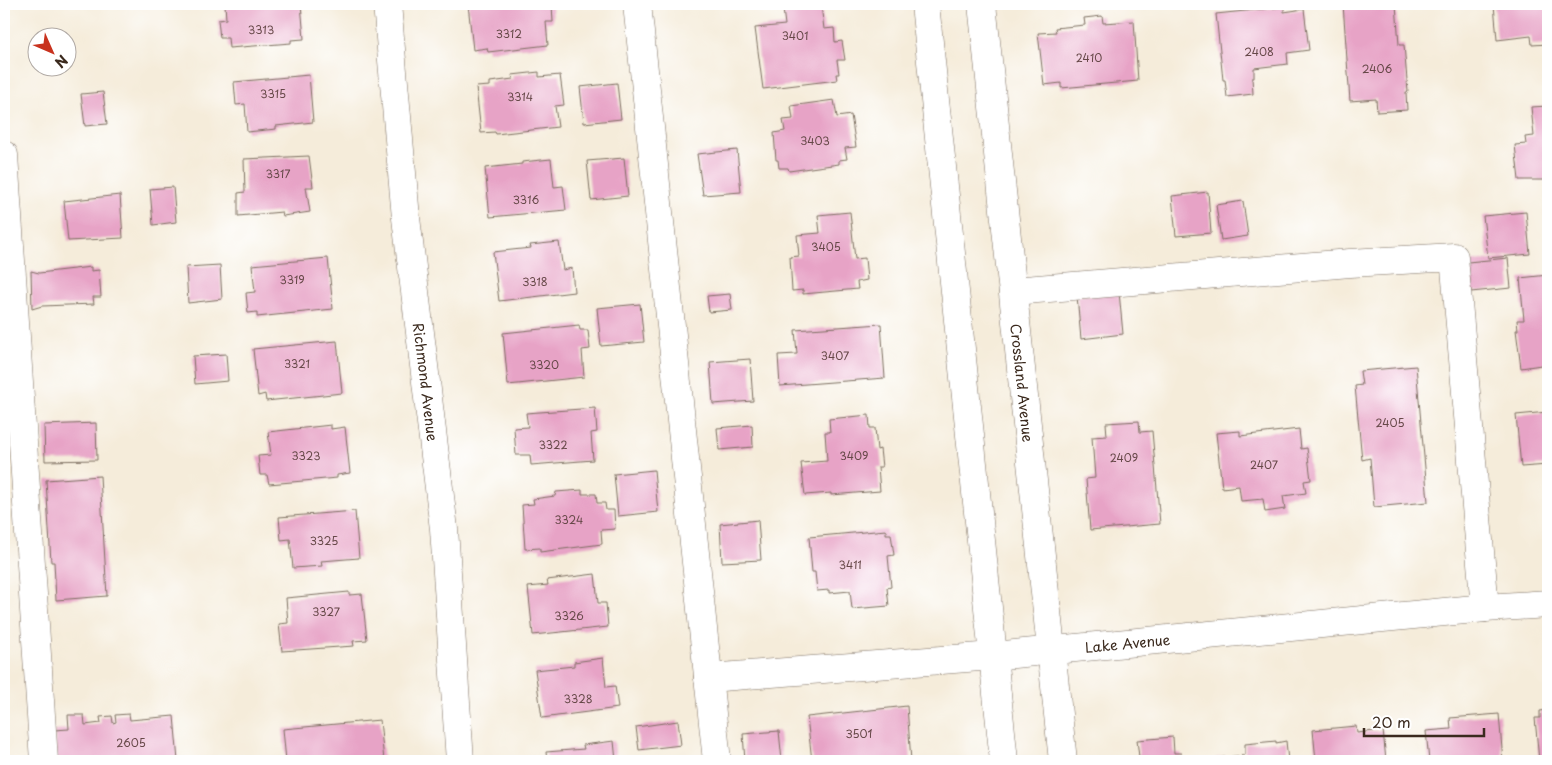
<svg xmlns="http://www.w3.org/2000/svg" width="1552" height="765" viewBox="0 0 1552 765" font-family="'Playpen Sans',sans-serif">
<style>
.building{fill:#e7a3c6}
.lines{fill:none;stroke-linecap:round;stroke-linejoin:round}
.minor-casing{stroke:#7c6e60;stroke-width:29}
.minor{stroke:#fff;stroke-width:28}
.labels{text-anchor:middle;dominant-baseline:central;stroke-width:4;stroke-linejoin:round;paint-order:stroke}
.number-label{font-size:11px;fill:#664848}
.street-label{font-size:14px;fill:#3b2a1e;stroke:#fff}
</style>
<rect width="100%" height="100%" fill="#fff"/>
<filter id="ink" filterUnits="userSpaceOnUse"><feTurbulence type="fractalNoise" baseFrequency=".02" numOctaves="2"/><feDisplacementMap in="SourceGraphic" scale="10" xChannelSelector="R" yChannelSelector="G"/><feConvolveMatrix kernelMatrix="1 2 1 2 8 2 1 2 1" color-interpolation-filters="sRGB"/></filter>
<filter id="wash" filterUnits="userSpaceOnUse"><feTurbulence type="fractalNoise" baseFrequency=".0096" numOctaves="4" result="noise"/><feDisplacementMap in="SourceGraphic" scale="20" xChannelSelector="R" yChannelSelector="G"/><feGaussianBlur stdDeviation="1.12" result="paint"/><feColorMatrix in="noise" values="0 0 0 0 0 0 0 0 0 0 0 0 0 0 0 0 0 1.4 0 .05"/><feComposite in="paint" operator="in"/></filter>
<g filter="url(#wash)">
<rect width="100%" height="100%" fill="#f5ecda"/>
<g id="blocks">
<path class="building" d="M225 4H301L304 39 291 40V43L229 48 228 38H220L218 20 226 19Z
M468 4H552L553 22H546L548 45 488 52 487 48 473 50Z
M1343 4H1396L1399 45H1404L1408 92H1406L1407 110 1377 112 1376 99 1350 101Z
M1494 4H1548V44L1532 45 1531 36 1497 40Z
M821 5 824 29 834 28 835 42 842 41 845 60H837L839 74H836L837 80 763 89 755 28 785 25 783 9Z
M1284 7V12L1304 9 1309 50 1287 53 1288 64 1254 68V78H1252L1253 94 1227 97 1225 80H1223L1216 14Z
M1102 16 1103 23 1134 21 1138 81 1061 88V83L1044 85 1038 33 1056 32 1055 28 1085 25 1084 18Z
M539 72V77L560 75 564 105 555 106 558 127 496 134 495 132 481 133 476 87 490 86V82L513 79 512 75Z
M309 75 313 122 276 126V129L247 132 245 104 236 105 234 82Z
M617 83 621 119 584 123 580 87Z
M103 92 107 124 85 126 81 94Z
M834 100 837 117 851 115 856 147 845 148 847 159 839 160V164L789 171 788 168H779L778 160H776L774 133 785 131 783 120 793 119 791 106Z
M1548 106V180H1519L1515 145 1526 144 1525 137 1534 136 1531 107Z
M737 150 741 192 703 195 697 154Z
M309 156 313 187H306L310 212 283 216 282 212 238 216V193L245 192 244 159Z
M624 158 628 196 591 200 587 161Z
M551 159 554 187 563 186 566 210 490 217 485 168 522 164V162Z
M173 187 176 222 153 225 150 189Z
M1208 192 1211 233 1176 236 1172 196Z
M120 195 123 238 68 241 64 201Z
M1243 201 1248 236 1221 240 1216 205Z
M850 212 855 259 865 258 867 280 857 282 858 289 803 294V290L792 291 790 257 799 256 797 235 820 233 818 215Z
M1526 212 1530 254 1488 258 1483 216Z
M559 242 563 270 572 268 574 292 499 301 493 252 531 248 530 245Z
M328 258 333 309 257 317V312L248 313 246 293 255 292 252 265Z
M1508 258 1511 288 1471 292 1468 262Z
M220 265 222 299 188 303 186 267Z
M91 267V271L99 270 101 297H93L94 304 42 306 32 309 31 271 39 273Z
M1548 275V364L1521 368 1516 330H1518L1517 320H1524L1520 278Z
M1119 292 1123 334 1081 339 1077 296Z
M730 294 732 310 709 312 707 296Z
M640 304 644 342 601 346 597 308Z
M881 324 885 378 780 386 778 355 797 354 795 330Z
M579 325 580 330H588L590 349 582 350 584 377 508 385 503 333Z
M337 341 342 393 266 401 265 394 258 396 253 349Z
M226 354 228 381 195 384 193 356Z
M750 359 753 401 713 404 710 362Z
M1416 366 1428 502 1374 507 1370 458 1362 460 1355 386 1362 385 1360 371Z
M595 408 597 432 591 433 593 460 531 465 530 455H516L514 428 528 427 526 413Z
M1548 412V465L1521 467 1516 415Z
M869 415 870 428H875L877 450 880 449 882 467H878L880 491 831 495V493L805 495 801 463 827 461 825 432H830L829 419Z
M1139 421 1140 432 1152 431 1160 524 1090 530 1086 479 1095 478 1092 437 1107 436 1106 423Z
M96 423 97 460 45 461 44 425Z
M331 425V429L345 427 350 473 337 475V478L269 484 267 475H260L258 456 271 455 268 432Z
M752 425 753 447 719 450 717 428Z
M1299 429 1301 449 1307 448 1311 480 1304 481 1306 493 1283 496 1285 509 1265 512 1263 499 1241 501 1239 486 1222 488 1216 433 1240 431V436Z
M654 470 658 512 618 516 614 474Z
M100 476 107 596 56 600 54 562H51L46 480Z
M582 490V494H596L597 503H605L606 510H614L615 529 601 530 602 544 540 552V548L525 549 522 505 534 504 533 499 555 496 556 492Z
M355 511 359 558 321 561 322 566 293 568 290 539 281 540 279 517Z
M758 520 761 560 722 562 720 524Z
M886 530V534H891L894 555 888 556 891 587 887 588 889 606 852 609 850 591 829 593V590L817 591 815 572H812L809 537Z
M595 574 598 603H606L608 627 533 635 528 587 548 585 547 580Z
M349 592V595L362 594 367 640 353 641 354 646 282 651 279 624 288 623 286 598Z
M603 658 606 687 615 686 618 708 542 718 535 670 574 666V662Z
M907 706 911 761H812L807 717Z
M1548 710V761H1539L1535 718H1540V711Z
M129 714 130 720 174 716 178 761H57L54 730 69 729 68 715H84L85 725 101 723 100 717 112 716 113 723 116 722 115 715Z
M1499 714 1503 761H1429L1426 731 1451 729 1450 718Z
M380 720 384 761H286L283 729Z
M678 721 681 745 639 750 636 727Z
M1356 726 1357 733 1383 730 1386 761H1316L1313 730Z
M779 731 782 761H745L743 734Z
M1173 737 1174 753H1181L1182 761H1133V757H1139L1137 740Z
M614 741 616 761H547L546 752 584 749 583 745Z
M1276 741V743L1286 741 1288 761H1216V758L1245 755V744Z"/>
</g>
</g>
<g filter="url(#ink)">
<use href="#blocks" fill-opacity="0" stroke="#7c6e60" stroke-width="1"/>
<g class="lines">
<g class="minor-casing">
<g id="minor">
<path id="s1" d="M387 4 406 218 444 529 460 761"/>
<path d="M637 4 717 761"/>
<path d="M925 4 1004 761"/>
<path id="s2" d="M982 4 1063 761"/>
<path d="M4 155 44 761"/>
<path d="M1013 291 1350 263 1454 257 1485 608"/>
<path id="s3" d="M708 678 993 656 1485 608 1548 604"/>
</g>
</g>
<use href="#minor" class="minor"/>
</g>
</g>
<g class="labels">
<g class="number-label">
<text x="261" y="29">3313</text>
<text x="509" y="33">3312</text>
<text x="795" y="35">3401</text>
<text x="1259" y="51">2408</text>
<text x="1089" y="57">2410</text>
<text x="1377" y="68">2406</text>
<text x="273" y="93">3315</text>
<text x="520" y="96">3314</text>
<text x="815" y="140">3403</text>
<text x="278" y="173">3317</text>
<text x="526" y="199">3316</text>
<text x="826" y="246">3405</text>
<text x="292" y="279">3319</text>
<text x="535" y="281">3318</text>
<text x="835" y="355">3407</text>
<text x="297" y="363">3321</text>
<text x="544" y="364">3320</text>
<text x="1390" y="422">2405</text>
<text x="553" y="444">3322</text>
<text x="306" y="455">3323</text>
<text x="854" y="455">3409</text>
<text x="1124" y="457">2409</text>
<text x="1264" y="464">2407</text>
<text x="569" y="519">3324</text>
<text x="324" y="540">3325</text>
<text x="850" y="564">3411</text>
<text x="326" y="611">3327</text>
<text x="569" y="615">3326</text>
<text x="578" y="698">3328</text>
<text x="859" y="733">3501</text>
<text x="131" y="742">2605</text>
</g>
<g class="street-label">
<text stroke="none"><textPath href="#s1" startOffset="380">Richmond Avenue</textPath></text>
<text stroke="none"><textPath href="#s2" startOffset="381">Crossland Avenue</textPath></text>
<text stroke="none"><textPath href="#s3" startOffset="421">Lake Avenue</textPath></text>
</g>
</g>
<rect width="1552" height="765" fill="none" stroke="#fff" stroke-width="20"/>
<g transform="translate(52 52) rotate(135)"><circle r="24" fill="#ffffff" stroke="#b1aaa5"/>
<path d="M0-4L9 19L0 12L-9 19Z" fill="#c8321e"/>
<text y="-8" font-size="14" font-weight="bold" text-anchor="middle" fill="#3b2a1e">N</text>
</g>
<path d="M1364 728v8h120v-8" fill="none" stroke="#3b2a1e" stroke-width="2.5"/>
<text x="1372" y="728" font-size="15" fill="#3b2a1e" stroke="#ffffff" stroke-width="4" paint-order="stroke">20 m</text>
</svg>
